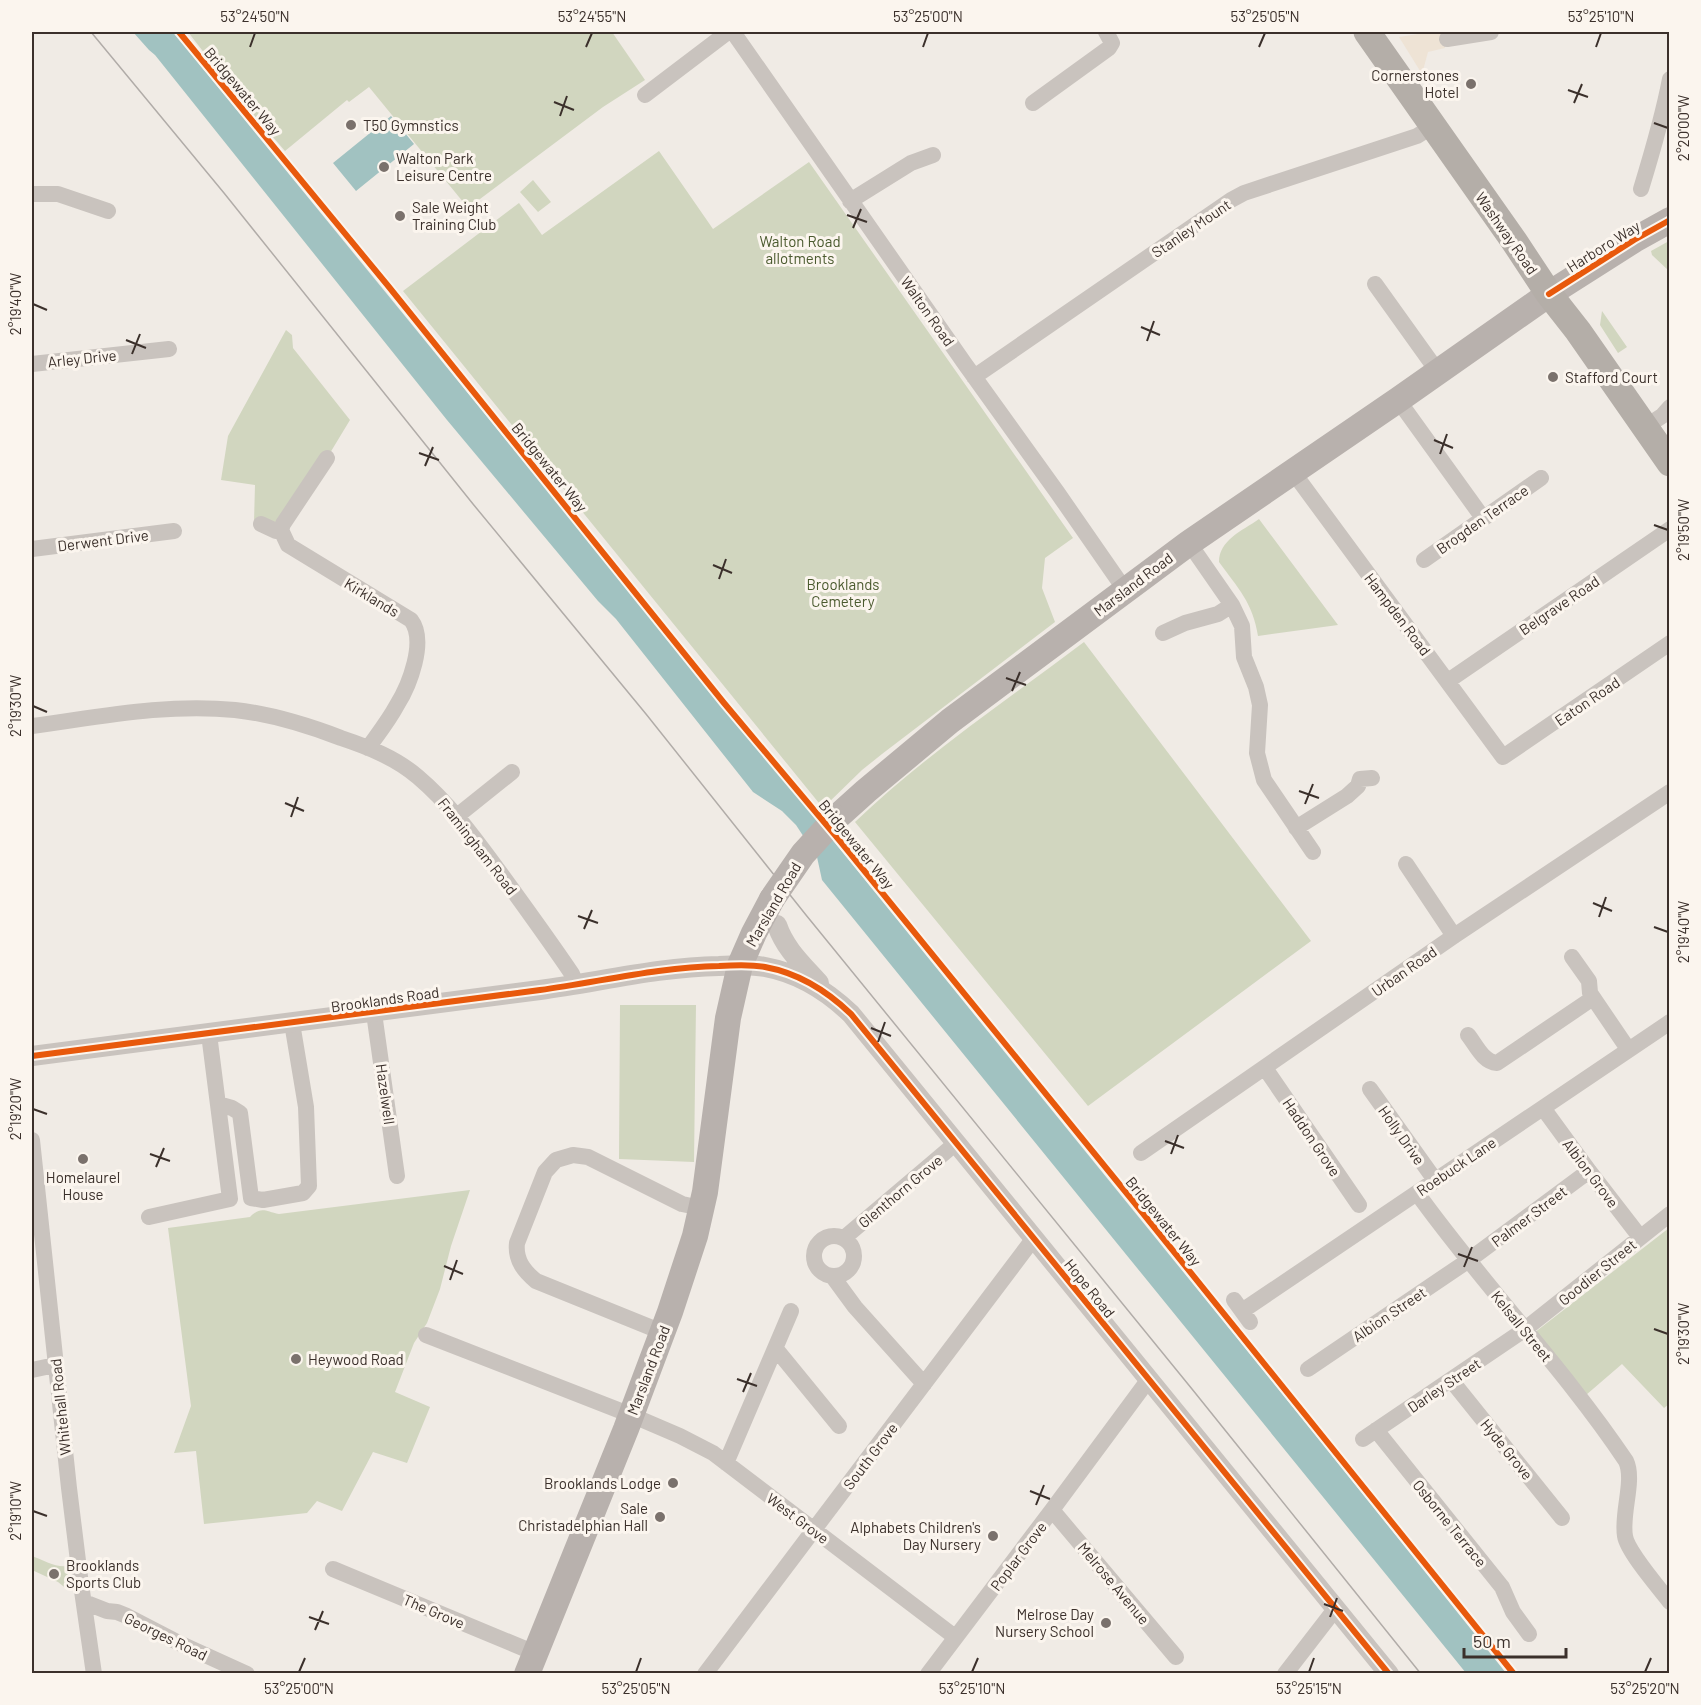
<svg xmlns="http://www.w3.org/2000/svg" width="1701" height="1705" viewBox="0 0 1701 1705" font-family="Barlow,sans-serif">
<style>
.green{fill:#d1d6bf}
.plaza{fill:#eee3d5}
.water{fill:#a1c2c1}
.lines{fill:none;stroke-linecap:round;stroke-linejoin:round}
.minor{stroke:#c9c3be;stroke-width:16}
.tertiary{stroke:#c9c3be;stroke-width:20}
.primary{stroke:#b8b1ad;stroke-width:26}
.trunk{stroke:#b4aea8;stroke-width:27}
.tram{stroke:#b1aca8;stroke-width:1.5}
.primary-bridge{stroke:#b8b1ad;stroke-width:26}
.cycleway-casing{stroke:#fbf5ee;stroke-width:10}
.cycleway{stroke:#e8590c;stroke-width:6}
.ticks{fill:none;stroke:#3b302b;stroke-width:2}
.poi-dot{fill:#7a716c;stroke:#fbf5ee;stroke-width:2}
.labels{text-anchor:middle;dominant-baseline:central;stroke-width:6;stroke-linejoin:round;paint-order:stroke}
.poi-label{font-size:15px;fill:#3b302b;stroke:#fbf5ee;text-anchor:start}
.street-label{font-size:15px;fill:#3b302b;stroke:#fbf5ee}
.park-label{font-size:15px;fill:#4a5a2e;stroke:#fbf5ee}
.neatline{fill:none;stroke:#3b302b;stroke-width:2}
.ticks-label{font-size:15px;text-anchor:middle;fill:#3b302b}
</style>
<rect width="100%" height="100%" fill="#f0ebe5"/>
<path class="green" d="M188 32H612L645 80 603 107 468 208 369 87 349 102 347 100 285 151 240 99Z
M659 151 713 229 809 162 1073 538 1045 558 1042 588 1055 622 882 754 862 770 823 808 403 291 519 203 542 235Z
M533 180 551 202 538 212 520 192Z
M1669 241V271L1652 255 1651 251Z
M1602 311 1627 347 1618 353 1600 325Z
M286 330 292 335 293 348 350 420 330 453 281 522H254L255 485 221 480 228 436Z
M1259 519 1338 625 1258 636C1253 603 1238 588 1219 562 1219 540 1242 531 1259 519Z
M1084 642 1311 941 1088 1106 855 822C925 755 1007 700 1084 642Z
M620 1005H696L694 1162 619 1159Z
M470 1190 451 1246 440 1289 427 1323 414 1343 395 1392 430 1407 407 1463 373 1452 342 1511 317 1501 307 1513 204 1524 196 1451 174 1453 191 1406 168 1228 250 1217C261 1206 265 1211 279 1214Z
M1669 1228V1404L1664 1408 1622 1364 1586 1395 1534 1333Z
M32 1556C43 1560 56 1568 68 1566V1590L58 1582 32 1570Z"/>
<path class="plaza" d="M1431 32H1442L1445 48 1428 52 1422 74 1399 37Z"/>
<path class="water" d="M133 32H173L783 779 1301 1417 1506 1673H1466L822 880 817 857 796 825 782 811 753 792 616 619 598 601 447 420 155 55 149 50Z
M391 116 414 144 356 191 333 163Z"/>
<g class="lines">
<path class="minor" d="M733 32 965 364 1057 492 1125 590
M1447 39 1491 32
M645 95 728 32
M1033 103 1109 48 1112 43 1106 32
M1641 189C1652 153 1663 116 1670 79
M32 194H58L108 211
M850 201 911 163 933 155
M1375 284 1438 372
M32 364 169 349
M974 377 1231 200 1244 193 1417 136 1433 126
M1398 400 1483 518
M1645 427 1662 416 1670 407
M327 458 283 524 281 530 288 545 411 620C427 641 409 686 397 705 389 720 378 734 368 748
M1293 472 1503 757 1670 643
M261 524 276 531 281 530
M1189 543 1232 605 1242 626 1244 657 1256 687 1260 705 1257 753 1264 780 1313 852
M32 549 174 531
M1424 560 1541 478
M1163 633 1185 623 1218 614 1232 605
M1448 681 1670 529
M32 726C99 717 167 703 235 710 272 714 307 725 341 738 368 747 396 758 418 777 451 805 475 839 501 874 525 907 549 940 572 974L576 984
M457 816 512 772
M1296 828 1347 796 1358 786 1360 779 1372 778
M1406 864 1454 936
M1572 957 1589 981 1590 993 1628 1049
M374 1013 397 1176
M1468 1035C1476 1045 1483 1062 1497 1063L1593 998
M1265 1068 1359 1205
M1370 1089 1435 1180
M218 1104 232 1108 240 1113 251 1198 263 1200 303 1193 309 1186 306 1107 292 1023
M1543 1108 1589 1171 1640 1237
M32 1140 69 1488 80 1577 94 1674
M1141 1153 1454 936 1670 792
M1417 1193C1483 1285 1563 1367 1626 1461 1635 1480 1621 1514 1625 1536 1627 1551 1659 1588 1670 1602
M149 1217 230 1199 209 1034
M814 1256a20 20 0 1 1 40 0a20 20 0 1 1-40 0Z
M844 1238 956 1143
M833 1277 855 1307 924 1384
M1234 1300 1250 1322
M1242 1311 1670 1022
M662 1332 536 1281C524 1271 515 1260 517 1243L545 1172 556 1160 573 1155 588 1157 682 1204 701 1208
M426 1335 631 1415 680 1436 713 1453 955 1637
M776 1349 839 1426
M1308 1369 1469 1260 1589 1171
M32 1370 55 1365
M1451 1380 1562 1518
M1376 1430 1502 1587 1513 1612 1529 1634
M1363 1439 1524 1330 1670 1214
M726 1463 791 1311
M1052 1510 1176 1657
M333 1569 535 1653
M84 1602 107 1611 117 1612 127 1616 181 1644 247 1674
M705 1674 1034 1238
M928 1674 1052 1510 1149 1379
M1285 1674 1336 1608"/>
<path class="tertiary" d="M777 925C785 949 803 965 819 983
M32 1056C201 1035 370 1013 540 990 599 982 659 967 719 966 734 965 750 964 765 967 798 973 827 991 851 1014L1389 1674"/>
<path class="primary" d="M836 818 866 791 950 721 1189 543 1398 400 1549 294 1634 240 1670 220
M527 1674 626 1429 670 1312 695 1236 705 1192 728 1018 740 965 754 933 772 899"/>
<path class="trunk" d="M1367 32 1514 241 1549 294 1578 331 1670 463"/>
<path class="tram" d="M91 32 224 193 473 504 646 714 806 915 1192 1389 1421 1674"/>
<path class="primary-bridge" d="M772 899 803 854 836 818"/>
<g class="cycleway-casing">
<path id="cycleway" d="M179 32 389 287 724 703 840 841 1133 1201 1514 1674
M1549 294 1634 240 1670 220
M32 1056C201 1035 370 1013 540 990 599 982 659 967 719 966 734 965 750 964 765 967 798 973 827 991 851 1014L1389 1674"/>
</g>
<use href="#cycleway" class="cycleway"/>
</g>
<path class="ticks" d="M250 47 255 33M586 47 592 33M923 47 928 33M1259 47 1265 33M1596 47 1601 33M1568 90 1588 97M554 102 574 110M1574 103 1582 84M560 116 567 96M1654 123 1668 128M847 215 867 222M853 228 861 209M33 304 47 310M1141 327 1160 335M126 340 146 348M1147 341 1154 321M132 354 140 334M1434 440 1453 448M419 453 439 460M1440 454 1447 434M425 466 433 447M1654 525 1668 530M713 565 732 573M719 579 726 559M1006 678 1026 685M1012 691 1020 672M33 706 47 712M1299 791 1319 798M285 803 304 811M1305 804 1313 784M291 817 298 797M1593 903 1612 911M578 916 598 923M1599 917 1606 897M1654 927 1668 932M584 929 592 910M871 1028 891 1036M878 1042 885 1022M33 1109 47 1114M1165 1141 1184 1148M150 1154 170 1161M1171 1154 1178 1135M156 1167 164 1148M1458 1254 1478 1261M444 1266 463 1274M1464 1267 1472 1247M450 1280 457 1260M1654 1329 1668 1334M737 1379 757 1386M743 1392 751 1373M1030 1491 1050 1499M1036 1505 1044 1485M33 1511 47 1516M1324 1604 1343 1611M309 1617 329 1624M1330 1617 1337 1598M315 1630 323 1611M299 1672 305 1658M636 1672 641 1658M972 1672 978 1658M1309 1672 1314 1658M1645 1672 1651 1658"/>
<g class="poi-dot">
<circle cx="1471" cy="84" r="6"/>
<circle cx="351" cy="125" r="6"/>
<circle cx="384" cy="167" r="6"/>
<circle cx="400" cy="216" r="6"/>
<circle cx="1553" cy="377" r="6"/>
<circle cx="83" cy="1159" r="6"/>
<circle cx="296" cy="1359" r="6"/>
<circle cx="673" cy="1483" r="6"/>
<circle cx="660" cy="1517" r="6"/>
<circle cx="993" cy="1536" r="6"/>
<circle cx="54" cy="1574" r="6"/>
<circle cx="1106" cy="1623" r="6"/>
</g>
<g class="labels">
<g class="poi-label">
<text x="1459" y="75" text-anchor="end">Cornerstones<tspan x="1459" dy="17">Hotel</tspan></text>
<text x="363" y="125">T50 Gymnstics</text>
<text x="396" y="158">Walton Park<tspan x="396" dy="17">Leisure Centre</tspan></text>
<text x="412" y="207">Sale Weight<tspan x="412" dy="17">Training Club</tspan></text>
<text x="1565" y="377">Stafford Court</text>
<text x="83" y="1177" text-anchor="middle">Homelaurel<tspan x="83" dy="17">House</tspan></text>
<text x="308" y="1359">Heywood Road</text>
<text x="661" y="1483" text-anchor="end">Brooklands Lodge</text>
<text x="648" y="1508" text-anchor="end">Sale<tspan x="648" dy="17">Christadelphian Hall</tspan></text>
<text x="981" y="1527" text-anchor="end">Alphabets Children's<tspan x="981" dy="17">Day Nursery</tspan></text>
<text x="66" y="1565">Brooklands<tspan x="66" dy="17">Sports Club</tspan></text>
<text x="1094" y="1614" text-anchor="end">Melrose Day<tspan x="1094" dy="17">Nursery School</tspan></text>
</g>
<g class="street-label">
<text transform="translate(243 91) rotate(50)">Bridgewater Way</text>
<text transform="translate(1191 228) rotate(-34)">Stanley Mount</text>
<text transform="translate(1507 233) rotate(55)">Washway Road</text>
<text transform="translate(1603 246) rotate(-32)">Harboro Way</text>
<text transform="translate(928 311) rotate(55)">Walton Road</text>
<text transform="translate(82 358) rotate(-6)">Arley Drive</text>
<text transform="translate(550 467) rotate(51)">Bridgewater Way</text>
<text transform="translate(1482 519) rotate(-35)">Brogden Terrace</text>
<text transform="translate(103 540) rotate(-7)">Derwent Drive</text>
<text transform="translate(1133 584) rotate(-37)">Marsland Road</text>
<text transform="translate(372 597) rotate(31)">Kirklands</text>
<text transform="translate(1559 605) rotate(-34)">Belgrave Road</text>
<text transform="translate(1398 614) rotate(53)">Hampden Road</text>
<text transform="translate(1587 701) rotate(-34)">Eaton Road</text>
<text transform="translate(857 844) rotate(51)">Bridgewater Way</text>
<text transform="translate(478 846) rotate(52)">Framingham Road</text>
<text transform="translate(773 904) rotate(-60)">Marsland Road</text>
<text transform="translate(1404 971) rotate(-35)">Urban Road</text>
<text transform="translate(385 999) rotate(-8)">Brooklands Road</text>
<text transform="translate(386 1094) rotate(82)">Hazelwell</text>
<text transform="translate(1402 1135) rotate(55)">Holly Drive</text>
<text transform="translate(1312 1137) rotate(56)">Haddon Grove</text>
<text transform="translate(1456 1166) rotate(-34)">Roebuck Lane</text>
<text transform="translate(1591 1173) rotate(53)">Albion Grove</text>
<text transform="translate(900 1191) rotate(-40)">Glenthorn Grove</text>
<text transform="translate(1529 1216) rotate(-37)">Palmer Street</text>
<text transform="translate(1164 1221) rotate(51)">Bridgewater Way</text>
<text transform="translate(1597 1272) rotate(-39)">Goodier Street</text>
<text transform="translate(1090 1288) rotate(51)">Hope Road</text>
<text transform="translate(1389 1314) rotate(-34)">Albion Street</text>
<text transform="translate(1522 1326) rotate(51)">Kelsall Street</text>
<text transform="translate(648 1370) rotate(-69)">Marsland Road</text>
<text transform="translate(1444 1385) rotate(-34)">Darley Street</text>
<text transform="translate(60 1407) rotate(-96)">Whitehall Road</text>
<text transform="translate(1507 1449) rotate(51)">Hyde Grove</text>
<text transform="translate(870 1456) rotate(-53)">South Grove</text>
<text transform="translate(798 1518) rotate(37)">West Grove</text>
<text transform="translate(1450 1523) rotate(51)">Osborne Terrace</text>
<text transform="translate(1018 1556) rotate(-53)">Poplar Grove</text>
<text transform="translate(1114 1583) rotate(50)">Melrose Avenue</text>
<text transform="translate(434 1611) rotate(23)">The Grove</text>
<text transform="translate(166 1636) rotate(26)">Georges Road</text>
</g>
<g class="park-label">
<text x="800" y="241">Walton Road<tspan x="800" dy="17">allotments</tspan></text>
<text x="843" y="584">Brooklands<tspan x="843" dy="17">Cemetery</tspan></text>
</g>
</g>
<rect width="1701" height="1705" fill="none" stroke="#fbf5ee" stroke-width="66"/>
<path d="M1464 1648v9h102v-9" fill="none" stroke="#3b302b" stroke-width="3"/>
<text x="1473" y="1648" font-size="18" fill="#3b302b" stroke="#fbf5ee" stroke-width="4.5" paint-order="stroke">50 m</text>
<rect x="33" y="33" width="1635" height="1639" class="neatline"/>
<g class="ticks-label">
<text x="255" y="22">53°24'50"N</text>
<text x="592" y="22">53°24'55"N</text>
<text x="928" y="22">53°25'00"N</text>
<text x="1265" y="22">53°25'05"N</text>
<text x="1601" y="22">53°25'10"N</text>
<text transform="translate(1684 128) rotate(-90)" y="5">2°20'00"W</text>
<text transform="translate(16 304) rotate(-90)" y="5">2°19'40"W</text>
<text transform="translate(1684 530) rotate(-90)" y="5">2°19'50"W</text>
<text transform="translate(16 706) rotate(-90)" y="5">2°19'30"W</text>
<text transform="translate(1684 932) rotate(-90)" y="5">2°19'40"W</text>
<text transform="translate(16 1109) rotate(-90)" y="5">2°19'20"W</text>
<text transform="translate(1684 1334) rotate(-90)" y="5">2°19'30"W</text>
<text transform="translate(16 1511) rotate(-90)" y="5">2°19'10"W</text>
<text x="299" y="1694">53°25'00"N</text>
<text x="636" y="1694">53°25'05"N</text>
<text x="972" y="1694">53°25'10"N</text>
<text x="1309" y="1694">53°25'15"N</text>
<text x="1645" y="1694">53°25'20"N</text>
</g>
</svg>
